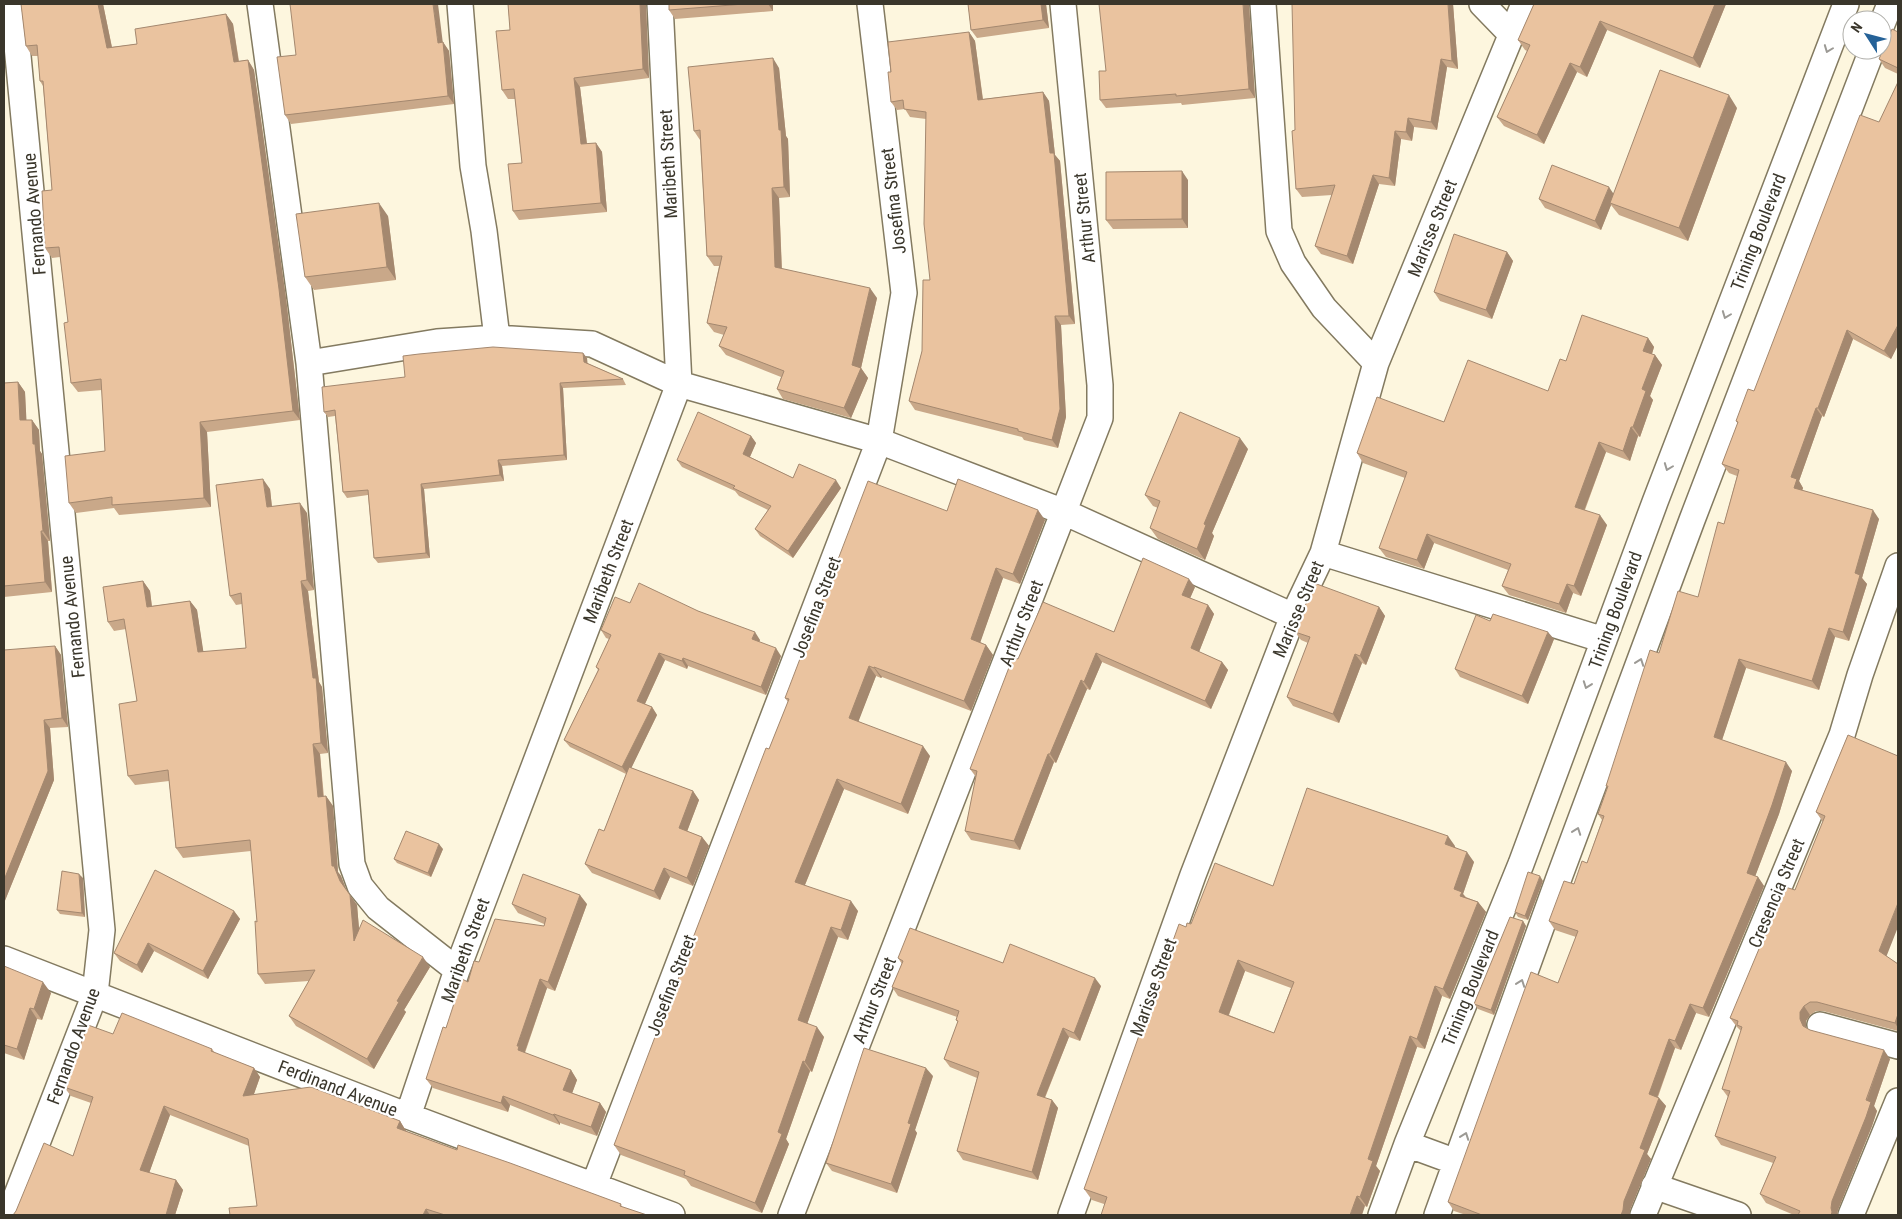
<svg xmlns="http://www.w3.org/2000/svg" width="1902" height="1219" viewBox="0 0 1902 1219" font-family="'Roboto Condensed',sans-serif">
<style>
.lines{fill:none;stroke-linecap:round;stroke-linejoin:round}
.street-casing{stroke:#837a60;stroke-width:28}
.street{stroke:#fff;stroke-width:25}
.wall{fill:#c9a889;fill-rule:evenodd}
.shaded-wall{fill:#a4886f}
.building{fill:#eac39f;stroke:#a4886f;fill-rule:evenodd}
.oneway{stroke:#9c9a95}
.labels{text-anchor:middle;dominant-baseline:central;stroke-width:4.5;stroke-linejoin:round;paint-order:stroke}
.street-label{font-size:18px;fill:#3a362b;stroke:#fff}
</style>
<rect width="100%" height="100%" fill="#fdf6de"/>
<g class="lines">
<g class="street-casing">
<path id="street" d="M260 4 309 363 352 864 360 886 378 908 457 970
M460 4 473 166 484 231 497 338
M1263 4 1279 231 1293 263 1324 308 1376 363
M1482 4 1512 35
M1882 24 1890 4
M309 363 437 342 497 338 592 344 679 384 879 441 1064 512 1293 616
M1323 553 1604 640
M4 959 408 1116 672 1215
M1820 1025 1898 1046
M408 1116 457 970 679 384 660 4
M1407 1144 1456 1162
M594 1185 879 441 904 293 870 4
M1654 1186 1738 1215
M9 1215 95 994 102 930 13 4
M791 1215 1100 418V385L1063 4
M1071 1215 1193 875 1293 616 1323 553 1376 363 1524 4
M1381 1215 1407 1144 1521 864 1655 502 1846 4
M1437 1215 1560 875 1692 520 1872 50
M1643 1215 1842 735 1860 675 1898 566
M1851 1215 1898 1101"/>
</g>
<use href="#street" class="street"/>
</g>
<path class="wall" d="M21 4H103L112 47 137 44 226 14 233 24 239 61 248 60 254 70 286 298 300 420 207 432 211 507 119 515 114 508 76 513 69 503 105 451 102 390 78 392 71 383 68 322 60 257 52 258 45 248 52 190 43 86 40 81 38 56H32L26 46Z
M508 4H646L649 78 580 87 587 144 596 143 602 152 607 212 519 220 513 211 522 163 515 99H508L502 90 510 30Z
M669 4H773V11L675 19 669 10Z
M968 4H1046L1049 28 977 38 971 30Z
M1453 4 1458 69 1447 67 1437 130 1414 127 1412 141 1401 139 1395 186 1379 184 1353 264 1321 254 1315 246 1332 195 1302 197 1296 189 1295 130Z
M1534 4H1726L1700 68 1607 30 1587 77 1577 72 1544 144 1504 126 1497 117 1527 51 1525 50 1518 40Z
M1249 5 1255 98 1182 105 1181 103 1106 108 1100 100 1106 71Z
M969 32 975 41 983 99 1043 92 1049 101 1055 155 1060 161 1075 324 1061 325 1066 417 1058 448 1024 440 1022 437 915 410 909 401 922 351 930 280 926 119 910 117 905 109 897 110 891 102V72Z
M1898 32V74L1885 68 1879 59Z
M443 42 449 51 454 104 291 124 285 115 296 55Z
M779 68 786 136 788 139 790 197 779 198 782 269 877 298 861 368 868 378 851 418 783 399 777 389 781 377 726 355 719 346 724 335 714 332 707 323 719 266H714L707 256 700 140 694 131Z
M1898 82V345L1891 359 1853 339 1824 417 1822 416 1799 481 1803 488 1802 490 1879 519 1862 578 1867 584 1849 641 1835 637 1819 690 1746 668 1722 740 1792 771 1779 814 1755 876 1758 877 1764 886 1709 1017 1696 1013 1681 1050 1675 1048 1658 1097 1659 1098 1666 1106 1647 1154 1651 1159 1630 1210V1215H1466L1454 1211 1448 1202 1558 983 1576 937 1555 930 1549 921 1587 863 1602 820 1598 814 1607 788 1606 786 1659 653 1698 597 1724 524 1737 476 1729 473 1722 464 1738 424 1736 421 1754 391Z
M1737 108 1688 241 1619 215 1611 205 1601 230 1545 208 1539 199 1613 194Z
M1188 180V228L1113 229 1106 220Z
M388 216 396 280 314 290 305 277Z
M1507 252 1513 261 1492 319 1440 301 1434 292Z
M1648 338 1654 347 1652 354 1655 355 1662 365 1650 396 1653 400 1640 437 1638 436 1630 461 1606 452 1585 510 1607 525 1581 596 1573 593 1566 613 1509 595 1502 586 1508 570 1434 543 1424 569 1386 557 1379 548 1405 478 1363 463 1357 453 1444 422 1548 391 1566 361Z
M583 353 587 358V363L623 379 626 385 563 388 567 460 502 466 504 481 424 489 430 558 378 563 374 558 368 495 347 498 343 492 335 416 328 417 324 412 405 377Z
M18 382 25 392 26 420H32L39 430 40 451 42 454 50 541H48L52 592 4 597V383Z
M751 436 756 443 750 457 793 478 841 488 793 558 760 536 755 529 768 510 739 496 735 491 682 467 677 460Z
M1248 449 1212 533 1214 536 1205 560 1158 539 1150 528 1158 508 1153 506 1145 495Z
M270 489 272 507 307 513 314 590 308 591 319 682 322 687 328 753 320 754 324 797 326 796 333 806 338 872 341 876 346 890 357 905 359 930 430 967 404 1010 406 1012 374 1069 296 1026 289 1016 309 981 265 984 258 974 257 922 251 851 183 858 176 848 169 781 135 785 128 776 137 701 126 629 114 631 108 622 143 581 150 591 152 606 190 601 197 610 203 652 246 648 242 604 236 605 230 596Z
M947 511 1045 520 1020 584 1003 578 980 642 986 645 993 655 971 711 882 677 881 678 876 676 858 721 930 756 908 814 844 789 805 885 858 911 848 940 838 937 807 1024 824 1037 812 1072 810 1071 786 1139 789 1144 762 1213 691 1186 686 1179 621 1155 614 1145 690 953 688 951 788 702 785 698Z
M1195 587 1190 598 1208 605 1214 614 1199 652 1222 662 1228 670 1211 709 1102 662 1090 690 1087 689 1056 763 1054 762 1020 850 971 840 965 831 976 777 970 769 1018 659 1114 632Z
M630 603 698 611 760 640 759 642 781 656 766 695 688 666 687 669 665 660 645 704 652 707 657 715 631 768 693 791 699 800 687 831 702 837 709 846 693 886 670 877 660 900 592 873 585 864 604 831 626 774 570 747 564 740 598 670 596 667 609 639 606 638 601 630Z
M1379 607 1385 616 1366 665 1362 663 1339 723 1293 706 1287 697 1308 643 1301 640 1295 632Z
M1490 621 1554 639 1528 704 1460 677 1455 669Z
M55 646 61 655 68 727 50 728 54 780 4 903Z
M1848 735 1886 956 1898 964V1031L1823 1011H1816L1810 1015 1806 1021V1028L1810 1030 1890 1059 1874 1106 1877 1111 1872 1126 1838 1210 1837 1215H1794L1766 1203 1760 1194 1773 1163 1721 1145 1715 1136 1728 1097 1722 1089 1741 1031 1737 1027 1730 1018 1795 890 1823 822 1816 812Z
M1455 846V847L1474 862 1463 894 1466 897 1478 902 1486 912 1450 999 1442 996 1425 1049 1417 1047 1376 1166 1380 1171 1367 1207 1365 1206 1104 1204 1092 1200 1084 1189 1186 927 1273 886ZM1245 971 1291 988 1274 1033 1229 1015Z
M443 849 431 877 397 863 394 859Z
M83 878 85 917 60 914 57 910Z
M1543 881 1528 920 1518 917 1515 912Z
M512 904H587L555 991 547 988 525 1053 571 1070 577 1080 572 1093 600 1103 606 1112 597 1136 560 1123V1125L510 1105 508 1112 433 1088 426 1079 446 1028 468 982 479 962 544 926V924L518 913Z
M234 911 240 919 208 979 154 951 142 973 120 961 114 953Z
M1523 921 1526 926 1494 1015 1478 1009 1474 1004Z
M898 958 1003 963 1101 986 1080 1041 1069 1037 1045 1098 1052 1100 1058 1108 1038 1180 963 1160 957 1151 977 1078 950 1067 944 1059 958 1022 956 1020 957 1017 898 996 892 987 902 964Z
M4 966 51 993 42 1020 37 1019 24 1060 4 1053Z
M113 1034 212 1049 215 1053 254 1068 260 1077 254 1094 400 1121 406 1131 457 1150 621 1204 622 1207 647 1215H230L257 1206 249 1146 170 1115 149 1173 176 1180 183 1190 175 1215H13L73 1156 91 1103 71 1096 64 1087Z
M933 1076 915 1130 917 1133 897 1193 832 1171 826 1163Z"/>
<path class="shaded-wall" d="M98 4H103L114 58 107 48Z
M433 4H438L444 52 438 43Z
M640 4H646L649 78 643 69Z
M768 4H773V11Z
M1041 4H1046L1049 28 1043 20Z
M1243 4H1249L1255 98 1249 89Z
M1448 4H1453L1458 69 1452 61Z
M1715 4H1726L1700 68 1693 58Z
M226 14 233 24 240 71 234 62Z
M1600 21 1607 30 1587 77 1580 67Z
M969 32 975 41 984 109 978 100Z
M443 42 449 51 454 104 448 96Z
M773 58 779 68 786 136 788 139 790 197 784 187Z
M1441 59 1447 67 1437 130 1431 122Z
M248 60 254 70 286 298 300 420 293 411Z
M1570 63 1577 72 1544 144 1537 135Z
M574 78 580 87 588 153 581 144Z
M1043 92 1049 101 1055 155 1060 161 1075 324 1069 316Z
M1729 95 1737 108 1688 241 1679 228Z
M1408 118 1414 127 1412 141 1406 132Z
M1395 131 1401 139 1395 186 1389 178Z
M596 143 602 152 607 212 601 203Z
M1182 171 1188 180V228L1182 219Z
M1373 175 1379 184 1353 264 1347 256Z
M1609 187 1615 196 1610 203 1611 205 1601 230 1595 221Z
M772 188 779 198 782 277 775 267Z
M379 203 388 216 396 280 387 267Z
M1507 252 1513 261 1492 319 1486 310Z
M870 288 877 298 861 368 868 378 851 418 844 408 852 365Z
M1055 316 1061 325 1066 417 1058 448 1052 440Z
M1898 325V345L1891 359 1884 351Z
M1847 330 1853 339 1824 417 1818 408Z
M1648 338 1654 347 1650 360 1643 351Z
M583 353 587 358 588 367 584 362Z
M1655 355 1662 365 1650 396 1653 400 1640 437 1633 427 1642 389Z
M18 382 25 392 27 430 20 420Z
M560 383 563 388 567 460 564 455Z
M1816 408 1822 416 1799 481 1803 488 1800 497 1794 488 1791 477Z
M32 420 39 430 40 451 42 454 50 541 43 531 33 444Z
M200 422 207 432 211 507 204 498Z
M1631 427 1638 436 1630 461 1623 451Z
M751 436 756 443 748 461 743 454Z
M1240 438 1248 449 1212 533 1214 536 1205 560 1197 549 1204 524Z
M1599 442 1606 452 1582 516 1575 507Z
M498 460 502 466 504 481 500 475Z
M263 479 270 489 273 517 267 507Z
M836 480 841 488 793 558 788 551Z
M421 484 424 489 430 558 426 553Z
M300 503 307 513 314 590 307 580Z
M1038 510 1045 520 1020 584 1013 574Z
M1873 510 1879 519 1862 578 1867 584 1849 641 1843 632 1855 573Z
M1600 515 1607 525 1581 596 1574 586Z
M41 531 48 541 52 592 45 582Z
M1427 534 1434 543 1424 569 1417 560Z
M996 568 1003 578 978 649 971 639Z
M1189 579 1195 587 1188 603 1182 595Z
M143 581 150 591 153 617 147 607Z
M301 581 308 591 319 682 322 687 328 753 321 743Z
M1567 584 1573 593 1566 613 1559 604Z
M190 601 197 610 205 662 198 652Z
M1208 605 1214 614 1197 657 1191 648Z
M1379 607 1385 616 1366 665 1360 656Z
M1829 628 1835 637 1819 690 1812 681Z
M755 632 760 640 757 647 752 639Z
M1548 632 1554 639 1528 704 1522 696Z
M986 645 993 655 971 711 964 701Z
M55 646 61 655 68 727 62 718Z
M776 648 781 656 766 695 761 687Z
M659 653 665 660 643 708 637 701Z
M1096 653 1102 662 1090 690 1084 682Z
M1355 654 1362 663 1339 723 1333 714Z
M683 658 688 666 687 669 682 661Z
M1739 659 1746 668 1720 746 1714 737Z
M1222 662 1228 670 1211 709 1205 701Z
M869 666 876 676 856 728 849 718Z
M874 667 882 677 881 678 874 668Z
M1081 680 1087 689 1056 763 1050 754Z
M652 707 657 715 628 775 622 767Z
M44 720 50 728 54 780 4 903V880Z
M313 744 320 754 324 807 318 797Z
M923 746 930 756 908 814 901 804Z
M1048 754 1054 762 1020 850 1014 841Z
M1786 762 1792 771 1779 814 1753 882 1747 873Z
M837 779 844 789 802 892 795 882Z
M693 791 699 800 685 837 679 828Z
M326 796 333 806 338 872 341 876 347 891 340 881 332 866Z
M1448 836 1455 846 1453 855 1445 844Z
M702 837 709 846 693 886 687 878Z
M439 844 443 849 431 877 428 873Z
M1467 852 1474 862 1463 894 1469 902 1468 906 1454 889Z
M664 868 670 877 660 900 654 891Z
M79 874 83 878 85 917 82 913Z
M1540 876 1543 881 1528 920 1525 916Z
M1758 877 1764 886 1709 1017 1703 1008Z
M350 895 357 905 361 951 354 941Z
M580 895 587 904 555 991 548 982Z
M851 901 858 911 848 940 841 930Z
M1478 902 1486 912 1450 999 1443 989Z
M1898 903V927L1885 960 1879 951Z
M234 911 240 919 208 979 203 971Z
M1523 921 1526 926 1494 1015 1491 1010Z
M831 927 838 937 805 1030 798 1020Z
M148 943 154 951 142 973 137 965Z
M423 957 430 967 404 1010 406 1012 374 1069 367 1059 397 1001Z
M1238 960 1245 971 1226 1022 1219 1012Z
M1095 978 1101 986 1080 1041 1074 1033Z
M540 979 547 988 524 1054 518 1050 517 1046Z
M43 982 51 993 42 1020 34 1009Z
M1435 986 1442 996 1425 1049 1417 1039Z
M1690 1004 1696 1013 1681 1050 1675 1041Z
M1804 1006 1810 1015 1806 1021V1028L1803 1026 1800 1019V1012Z
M30 1008 37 1019 24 1060 17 1049Z
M1898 1014V1028L1895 1023Z
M817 1027 824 1037 812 1072 805 1062Z
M1063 1028 1069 1037 1042 1104 1037 1095Z
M1410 1036 1417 1047 1376 1166 1380 1171 1367 1207 1360 1197 1368 1159Z
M1669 1039 1675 1048 1655 1103 1649 1094Z
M1884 1050 1890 1059 1874 1106 1877 1111 1872 1126 1838 1210 1837 1215H1831V1208L1832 1201Z
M803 1061 810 1071 786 1139 789 1144 762 1213 755 1203 778 1132Z
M254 1068 260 1077 250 1105 243 1096Z
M926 1068 933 1076 915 1130 917 1133 897 1193 891 1184 908 1123Z
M571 1070 577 1080 570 1099 563 1090Z
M503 1096 510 1105 508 1112 501 1103Z
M1659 1098 1666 1106 1647 1154 1651 1159 1630 1210V1215H1621L1624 1201 1640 1148Z
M1052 1100 1058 1108 1038 1180 1032 1172Z
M600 1103 606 1112 597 1136 591 1127Z
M164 1106 170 1115 147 1179 140 1170Z
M554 1114 560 1123V1125L553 1115Z
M400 1121 406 1131 404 1138 397 1128Z
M176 1180 183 1190 175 1215H166Z
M1357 1196 1365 1206 1362 1215H1350Z
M426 1209 430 1215H423Z"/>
<path class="building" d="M21 4H98L107 48 137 44 135 29 226 14 234 62 248 60 279 289 293 411 200 422 204 498 112 505V497L69 503 65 456 105 451 101 379 71 383 64 323 68 322 59 247 45 248 42 191 52 190 43 81H40L37 45 26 46Z
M290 4H433L438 43 443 42 448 96 285 115 277 57 296 55Z
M508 4H640L643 69 574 78 581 144 596 143 601 203 513 211 508 164 522 163 514 89 502 90 496 31 510 30Z
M669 4H744L669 10Z
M968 4H1041L1043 20 971 30Z
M1099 4H1243L1249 89 1176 96V94L1100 100 1099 71H1106Z
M1292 4H1448L1452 61 1441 59 1431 122 1408 118 1406 132 1395 131 1389 178 1373 175 1347 256 1315 246 1335 185 1296 189 1292 131 1295 130Z
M1534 4H1715L1693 58 1600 21 1580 67 1570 63 1537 135 1497 117 1530 45 1518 40Z
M1892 29 1898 32V68L1879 59Z
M969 32 978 100 1043 92 1050 153H1054L1069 316H1055L1060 409 1052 440 1018 431V429L909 401 922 351 923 280H930L924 224 926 112 904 109 903 100 891 102 888 72H891L888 42Z
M773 58 779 130H781L784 187 772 188 775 267 870 288 852 365 861 368 844 408 777 389 784 371 719 346 727 327 707 323 722 256H707L700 130 694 131 688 67Z
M1660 70 1729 95 1679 228 1610 203Z
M1898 82V325L1884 351 1847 330 1818 408H1816L1791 477 1797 479 1794 488 1873 510 1855 573 1860 575 1843 632 1829 628 1812 681 1739 659 1714 737 1786 762 1772 805 1747 873 1758 877 1703 1008 1690 1004 1675 1041 1669 1039 1649 1094 1659 1098 1640 1148 1645 1150 1624 1201 1623 1210 1621 1215H1482L1448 1202 1531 972 1558 983 1578 931 1549 921 1564 881 1574 884 1582 861 1587 863 1604 816 1598 814 1608 786H1606L1650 650 1659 653 1678 591 1698 597 1718 522 1724 524 1739 470 1722 464 1738 422 1736 421 1748 389 1754 391 1860 115 1879 122Z
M1552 165 1609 187 1595 221 1539 199Z
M1182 171V219L1106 220V172Z
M379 203 387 267 305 277 296 214Z
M1454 234 1507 252 1486 310 1434 292Z
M1582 315 1648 338 1643 351 1655 355 1642 389 1646 391 1633 427H1631L1623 451 1599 442 1575 507 1600 515 1574 586 1567 584 1559 604 1502 586 1511 564 1427 534 1417 560 1379 548 1407 472 1357 453 1377 397 1444 422 1468 360 1548 391 1560 359 1566 361Z
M493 347 583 353 584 362 623 379 560 383 564 455 498 460 500 475 421 484 426 553 374 558 368 490 343 492 335 410 324 412 322 387 405 377 403 356 419 354Z
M18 382 20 420H32L33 444H35L43 531H41L45 582 4 586V383Z
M698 412 751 436 743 454 793 478 799 464 836 480 788 551 755 529 771 506 733 488 735 486 677 460Z
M1180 412 1240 438 1204 524 1206 525 1197 549 1150 528 1160 501 1145 495Z
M263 479 267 507 300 503 307 580 301 581 313 678H316L321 743 313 744 318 797 326 796 332 866H334L340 881 350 895 354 941 363 920 423 957 397 1001 399 1002 367 1059 289 1016 315 970 258 974 255 921 257 922 250 840 176 848 168 770 128 776 119 704 137 701 124 619 108 622 103 587 143 581 147 607 190 601 198 652 246 648 241 593 230 596 216 485Z
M958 479 1038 510 1013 574 996 568 971 639 986 645 964 701 874 667V668L869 666 849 718 923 746 901 804 837 779 795 882 851 901 841 930 831 927 798 1020 817 1027 805 1062 803 1061 778 1132 782 1134 755 1203 684 1175 685 1171 614 1145 669 1000 690 952 688 951 766 748 769 749 789 699 785 698 868 481 947 511Z
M1143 558 1189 579 1182 595 1208 605 1191 648 1222 662 1205 701 1096 653 1084 682 1081 680 1050 754H1048L1014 841 965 831 977 771 970 769 1013 657 1018 659 1043 602 1114 632Z
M639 583 698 611 755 632 752 639 776 648 761 687 683 658 682 661 659 653 637 701 652 707 622 767 564 740 599 669 596 667 611 635 601 630 615 597 630 603Z
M1314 583 1379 607 1360 656 1355 654 1333 714 1287 697 1310 637 1295 632Z
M1493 614 1548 632 1522 696 1455 669 1476 615 1490 621Z
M55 646 62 718 44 720 48 771 4 880V650Z
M1848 735 1898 756V903L1879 951 1898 964V1014L1895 1023 1817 1002H1810L1804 1006 1800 1012V1019L1803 1026 1810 1030 1884 1050 1866 1100 1871 1102 1866 1117 1832 1201 1831 1208 1832 1212 1831 1215H1798L1800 1211 1760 1194 1776 1157 1715 1136 1730 1091 1722 1089 1742 1027 1737 1025 1738 1021 1730 1018 1785 887 1795 890 1825 816 1816 812Z
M629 767 693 791 679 828 702 837 687 878 664 868 654 891 585 864 599 829 604 831Z
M1307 788 1448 836 1445 844 1467 852 1454 889 1462 892 1460 896 1478 902 1443 989 1435 986 1417 1039 1410 1036 1368 1159 1373 1161 1360 1197 1357 1196 1350 1215H1101L1107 1197 1084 1189 1179 924 1186 927 1187 923 1191 924 1215 863 1273 886ZM1238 960 1294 982 1274 1033 1219 1012Z
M406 831 439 844 428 873 394 859Z
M155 870 234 911 203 971 148 943 137 965 114 953Z
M62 871 79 874 82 913 57 910Z
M1528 872 1540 876 1525 916 1515 912Z
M523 874 580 895 548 982 540 979 517 1046H519L518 1050 571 1070 563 1090 600 1103 591 1127 554 1114 553 1115 503 1096 501 1103 426 1079 443 1027 446 1028 462 979 468 982 474 961 479 962 495 919 544 926 546 918 512 904Z
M1510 917 1523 921 1491 1010 1474 1004Z
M910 928 1003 963 1010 944 1095 978 1074 1033 1063 1028 1037 1095 1052 1100 1032 1172 957 1151 979 1072 944 1059 958 1021 956 1020 959 1011 892 987 903 961 898 958Z
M4 966 43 982 34 1009 30 1008 17 1049 4 1045Z
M122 1013 212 1049 211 1051 254 1068 243 1096 311 1087 400 1121 397 1128 457 1150 458 1145 510 1163 621 1204 620 1206 647 1215H445L426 1209 423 1215H230L229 1208 257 1206 248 1139 164 1106 140 1170 176 1180 166 1215H13L16 1211 44 1143 73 1156 93 1097 64 1087 88 1025 113 1034Z
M864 1048 926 1068 908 1123 911 1124 891 1184 826 1163Z"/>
<defs><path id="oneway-chevron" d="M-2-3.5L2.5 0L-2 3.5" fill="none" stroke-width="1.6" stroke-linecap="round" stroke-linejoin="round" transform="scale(1.25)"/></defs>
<g class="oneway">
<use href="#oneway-chevron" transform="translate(1828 49) rotate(111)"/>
<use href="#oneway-chevron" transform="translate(1726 315) rotate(111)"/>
<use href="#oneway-chevron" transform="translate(1668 467) rotate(111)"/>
<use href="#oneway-chevron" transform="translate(1640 662) rotate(-70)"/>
<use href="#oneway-chevron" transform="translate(1587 685) rotate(110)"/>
<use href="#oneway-chevron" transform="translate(1577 831) rotate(-70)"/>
<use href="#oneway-chevron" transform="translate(1521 983) rotate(-70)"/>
<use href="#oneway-chevron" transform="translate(1465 1136) rotate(-70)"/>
</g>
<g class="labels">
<g class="street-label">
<text transform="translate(668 164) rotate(-93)">Maribeth Street</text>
<text transform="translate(893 201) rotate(-97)">Josefina Street</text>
<text transform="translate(34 214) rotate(-95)">Fernando Avenue</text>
<text transform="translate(1084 218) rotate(-96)">Arthur Street</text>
<text transform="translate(1432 228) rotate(-68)">Marisse Street</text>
<text transform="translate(1758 232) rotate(-69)">Trining Boulevard</text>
<text transform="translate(608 571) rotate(-69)">Maribeth Street</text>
<text transform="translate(816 607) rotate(-69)">Josefina Street</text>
<text transform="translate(1298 609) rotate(-67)">Marisse Street</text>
<text transform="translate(1615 610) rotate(-70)">Trining Boulevard</text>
<text transform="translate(72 617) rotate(-96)">Fernando Avenue</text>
<text transform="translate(1021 623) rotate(-69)">Arthur Street</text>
<text transform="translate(1776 893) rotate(-67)">Cresencia Street</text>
<text transform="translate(465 950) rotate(-70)">Maribeth Street</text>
<text transform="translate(671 985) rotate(-69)">Josefina Street</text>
<text transform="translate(1153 987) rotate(-70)">Marisse Street</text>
<text transform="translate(1470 988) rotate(-68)">Trining Boulevard</text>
<text transform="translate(874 1000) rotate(-69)">Arthur Street</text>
<text transform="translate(73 1046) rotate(-70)">Fernando Avenue</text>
<text transform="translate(338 1088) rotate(21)">Ferdinand Avenue</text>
</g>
</g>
<rect width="1902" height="1219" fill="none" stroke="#3a362b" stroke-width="10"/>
<g transform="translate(1867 35) rotate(306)"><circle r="24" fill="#ffffff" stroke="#b0afaa"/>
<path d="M0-4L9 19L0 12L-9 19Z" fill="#256298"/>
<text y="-8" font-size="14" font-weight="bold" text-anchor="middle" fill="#3a362b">N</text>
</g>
</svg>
